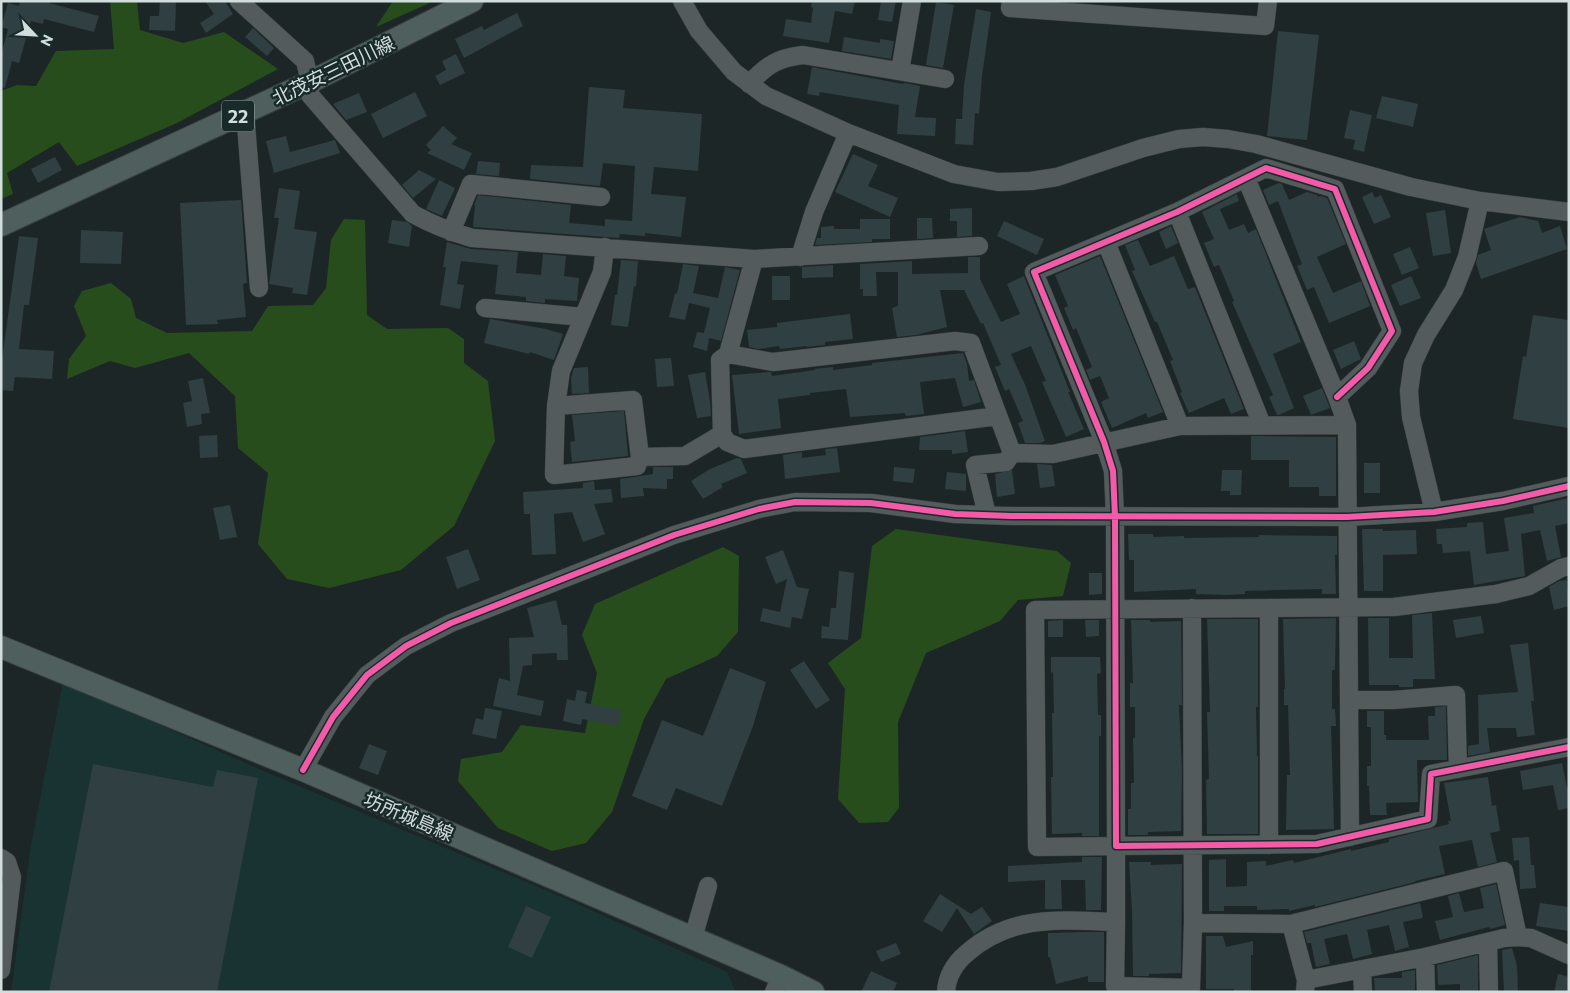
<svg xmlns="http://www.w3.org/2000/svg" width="1570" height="993" viewBox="0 0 1570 993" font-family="Commissioner,'Noto Sans JP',sans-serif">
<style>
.built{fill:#193232}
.green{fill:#274d1d}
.building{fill:#303f42}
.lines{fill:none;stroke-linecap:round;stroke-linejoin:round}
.minor-casing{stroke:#384040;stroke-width:19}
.major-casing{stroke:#384040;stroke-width:24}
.minor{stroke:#535b5c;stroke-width:18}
.major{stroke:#4e5f5d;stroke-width:22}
.cycleway-casing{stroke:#192a2b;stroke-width:9}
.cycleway{stroke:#f35aa7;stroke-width:6}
.labels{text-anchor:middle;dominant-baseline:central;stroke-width:5;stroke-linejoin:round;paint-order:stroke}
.shield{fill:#192a2b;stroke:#9aa7a8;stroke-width:1}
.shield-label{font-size:18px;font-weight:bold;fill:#d2dddd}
.street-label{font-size:19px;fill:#d2dddd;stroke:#192a2b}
</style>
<rect width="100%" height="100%" fill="#1d2627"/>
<path class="built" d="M63 682 275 776 569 900 727 972 736 992H11L31 845Z"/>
<path class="green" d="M110 1H137L140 30 183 43 224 32 278 69 177 123 77 166 59 142 7 173 13 194 1 199V91L17 85 36 86 56 51 114 49Z
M393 1H434L376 27Z
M344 219 365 220 367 315 387 329 448 328 464 339V363L488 381 495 441 454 526 401 570 329 588 287 579 258 544 268 473 238 448 235 396 189 353 135 368 110 361 67 379 69 359 86 336 74 306 82 291 111 283 131 299 136 318 167 333 252 331 268 306 313 305 326 288 331 240Z
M896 529 1057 551 1071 563 1063 596 1018 600 1000 621 926 653 898 722 899 808 888 822 859 823 838 799 845 689 828 663 861 638 872 546Z
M723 547 739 556 738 632 717 656 666 679 644 719 612 812 586 843 552 851 498 828 458 781 461 759 502 752 521 725 585 733 597 673 582 635 595 604Z"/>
<path class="building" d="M20 1H50L49 3 99 16 94 32 44 19 43 24 31 21 19 63 12 61 5 88 1 87V55L8 29 1 27 8 3 19 6Z
M160 1H176L175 31 149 30 150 16H159Z
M205 1H225L233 14 206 33 200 23 214 14Z
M812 1H855L852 14 835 11 829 43 783 36 786 19 811 23 813 8 811 7Z
M881 1H896L892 22 878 20Z
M936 2 954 5 943 68 926 65Z
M976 9 991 12 982 76 979 114 975 113 973 145 955 144 956 119H962L964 85Z
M517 13 523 26 464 58 455 39 482 26 484 30Z
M253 28 274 48 267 56 245 37Z
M1278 31 1319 35 1307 140 1267 136Z
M844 37 880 43V39L894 41 891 59 842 51Z
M456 54 465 73 440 85 435 76 446 70 442 61Z
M812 67 903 84 905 83 920 86 915 117 936 118 935 136 897 134 899 105 820 92 819 96 807 94Z
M589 87 625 90 623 108 702 114 698 171 654 167 651 194 686 197 681 237 645 233V236L620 234 619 238 473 227 475 205H474L478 195 571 205 569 223 605 226V219L632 221 635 166 603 163 600 186 530 179 531 165 583 167Z
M415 92 427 116 383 138 371 114Z
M359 93 367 112 346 120 333 104Z
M1382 96 1418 104 1413 127 1376 118Z
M1350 110 1372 115 1364 152 1353 149 1355 140 1344 138Z
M443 126 457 138 451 144 472 153 464 170 427 153 431 150 426 145Z
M286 136 290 152 335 140 340 153 274 173 266 141Z
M853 154 878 165 868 186 898 198 890 217 835 192Z
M55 157 62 170 38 183 31 169Z
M478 161 500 163 499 176 476 174Z
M419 170 436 179 413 198 402 185Z
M439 180 455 188 442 216 426 209Z
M1279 183 1282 184 1289 200 1307 192 1317 195 1318 197 1321 196 1327 198 1346 244 1317 257 1333 293 1361 281 1370 306 1329 323 1314 287 1307 290 1297 266 1302 264 1278 201 1269 205 1263 190Z
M279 188 300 191 294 229 317 232 307 295 292 293 293 288 269 284 279 218H274Z
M1372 192 1375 198 1381 195 1391 217 1374 224 1362 197Z
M1237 194 1239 201 1220 209 1229 230 1244 224 1248 233 1256 229 1301 342 1273 354 1294 408 1279 415H1277L1269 397 1273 395 1232 302 1234 301 1219 265 1214 267 1204 243 1214 239 1202 212Z
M241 200 247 283 243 284 246 317 217 320 218 324 186 325 180 203Z
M972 208V236L957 237V221H950V209Z
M1445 210 1451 253 1433 256 1426 213Z
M1520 217 1538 221 1542 233 1560 226 1567 249 1481 279 1476 263 1478 255 1491 250 1484 229Z
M917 218H932L933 238 917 239Z
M860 219H890V239H872V242L815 245 817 238H821V227L834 226V229H860Z
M392 220 407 222 412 226 409 247 388 243Z
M1004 221 1044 239 1037 255 997 236Z
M1171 226 1178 243 1166 249 1159 232Z
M81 230 123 232 121 264 80 263Z
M19 236 38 238 29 305H24L19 349 54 351 52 379 15 377 13 391 1 390V367Z
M1138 240 1150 266 1174 256 1188 289 1195 287 1244 409 1231 414 1224 398 1189 413 1180 393 1182 392 1170 361 1173 360 1157 322H1155L1132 271 1135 270 1125 245Z
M447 242 471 249 518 252 516 273 541 275 543 254 566 256 564 276 579 278 577 301 545 299V303L526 301V297L495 294 498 265 461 261 457 284 464 285 460 309 440 305 446 267H443Z
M1410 247 1419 268 1402 275 1393 254Z
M1100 256 1163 412 1148 418 1146 413 1112 428 1101 402 1109 398 1100 376 1090 380 1086 370 1092 367 1076 328 1073 330 1064 308 1068 306 1055 275Z
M968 257H980V279L1001 322 1020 314 1007 284 1024 276 1070 392H1068L1084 429 1066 437 1042 382 1046 381 1031 346 1011 354 1026 387 1045 441 1040 443H1025L1018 423 1023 421 1009 389 1005 391 995 367 1001 365 983 323 981 324 964 290H940L947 327 916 335 897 337 892 308 898 306V272H876L877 296H863V289H860V264L912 261V274L968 273Z
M621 260 638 261 636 286H634L628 327 611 325 615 295H617Z
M683 264 699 266 693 293 718 298 725 267 740 270 721 341 709 338 707 351 693 347 697 332 704 333 710 308 689 303 685 320 669 317 675 293 677 294Z
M833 265V277L802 278V267Z
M772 276H790V300H772Z
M1411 276 1421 298 1400 306 1391 285Z
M850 314 853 339 825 342V345L807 347V346L780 349 779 346 758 349 749 347 747 330 777 327V323Z
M1533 315 1569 320V428L1513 419 1523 356 1526 357Z
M490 319 546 329 563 334 554 360 530 352 529 354 484 343Z
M1354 341 1361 359 1341 369 1333 350Z
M963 353 967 364 969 381 974 380 981 402 963 407 955 378 920 382 924 414 906 416 905 413 850 417 846 389 810 393V395L778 399 781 428 739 434 732 375 769 372H771L772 376 815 370 814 369 833 367V370L872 365V363Z
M671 358 674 386 657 387 655 359Z
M588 367 589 393 572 394 571 378 574 368Z
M705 372 710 401 711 416 697 418 688 375Z
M203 378 210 413 201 414 202 424 187 427 183 403 192 401 188 381Z
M1322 388 1330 408 1311 415 1303 396Z
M624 411 628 456 572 462 570 442 575 441 572 415Z
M965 431 968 452 952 454V450H919L920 437Z
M217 435 218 457 200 458 199 436Z
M1251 436 1336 437V496H1319V487H1289V460H1251Z
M837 448 840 472 785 479 783 455 802 452V458L826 455 825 449Z
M737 458 741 459 747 473 721 484 723 487 703 499 691 481 710 469Z
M1364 463H1380V493H1364Z
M1037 464 1052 465 1055 486 1040 488Z
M653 467H673V479H667V489L643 488 644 496 621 498 620 479 653 474Z
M894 467 915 469 913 483 893 481Z
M1012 470 1015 494 997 497 995 474Z
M1222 470H1242L1241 495H1230V491H1221Z
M947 472 966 474V491L945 489Z
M594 481 595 490 611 489 613 502 594 504 605 534 583 542 572 512 554 514 556 554 532 555 530 514H524L523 492 583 488V483Z
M1569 498V523L1555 526 1561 557 1547 561 1540 530 1521 534 1525 576 1474 585 1470 551 1443 553 1442 544H1437L1436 529 1467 527V523L1483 522 1486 554 1509 551 1504 518 1534 513 1533 506Z
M230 505 237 537 220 540 213 508Z
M1362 529H1383V531L1416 530 1417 554 1383 555V591H1364Z
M1128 534H1153V537L1184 536V538L1259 537V535L1337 536V555H1335L1336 594H1322V589L1245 591V594L1227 595 1196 594V589L1134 592V560H1129Z
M468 549 480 580 457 589 446 557Z
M783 550 797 587 809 589 802 619 792 617 790 628 760 621 763 608 780 612 787 579 776 584 765 557Z
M839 571 854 573 848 640 821 638 822 626 829 627 831 608H836Z
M1089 573H1102V594L1089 595Z
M1567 580 1569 606 1554 610 1549 587 1559 581Z
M556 600 562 625H567L568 660H557V653L532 654V665L523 666 517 695 544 701 541 716 493 706 499 678 510 681 509 638 534 637 527 608Z
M1432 613 1435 679H1413V687H1399V685H1369L1368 618H1389V658H1413L1412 615Z
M1481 616 1484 633 1456 638 1453 620Z
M1336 618 1335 670H1332V709H1335L1336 726H1331L1334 829 1286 830 1287 775H1290L1288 705H1284V689H1285L1283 619Z
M1207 619H1258V707H1256L1257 756H1258V834H1207L1206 780 1209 779 1207 712H1210Z
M1063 620V637H1048V621Z
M1085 620H1099V636L1086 637Z
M1131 620H1150V622L1181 621 1182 705H1179L1182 771 1181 831 1148 832V835H1128V809H1131V783H1134L1133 738H1135V707H1130V683H1133Z
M1528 643 1534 701H1531L1535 735 1517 737 1516 728H1487L1490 752 1468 756V746L1479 744 1478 695 1518 692 1510 645Z
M1051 657H1100L1101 673 1097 674 1098 715H1101V736H1099V836H1082V833L1052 834 1051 777H1053L1052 713H1054L1053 672 1051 673Z
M804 661 830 700 816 709 790 670Z
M730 668 766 682 753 726 722 806 676 788 667 810 632 796 662 720 703 736Z
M577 690 587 692 585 703 621 710 618 726 582 719 581 725 563 721 567 699 575 701Z
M1446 706 1447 760H1417L1418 802 1386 803 1387 815H1370L1369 786H1367V766H1371V727H1367V711H1384V735H1386V740H1429L1428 716H1435V707Z
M485 708 502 711 496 739 472 734 476 718 483 720Z
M369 744 387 751 378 775 359 768Z
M1562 763 1567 788H1569V808L1558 810 1553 785 1523 790 1520 771Z
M93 764 213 787 217 770 258 778 217 992H49Z
M1488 777 1492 806 1496 805 1500 831 1490 833 1497 862 1478 867 1472 840 1439 846 1445 874 1415 881V882L1315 907V905L1289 911V909L1257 910V906H1224V911H1209V860L1226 859V887L1247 886V862L1266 861V866L1293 860 1294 863 1351 849V851L1389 842V839L1449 824 1448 821H1451L1444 783Z
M1529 837 1531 865H1534L1536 888 1520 889 1519 860 1514 861 1512 838Z
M1082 857H1102L1101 910H1086L1085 880H1061L1062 909H1045V880L1008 882V866L1082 862Z
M1129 862H1151V865L1182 864 1181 973 1149 974V976H1133L1132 911Z
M1496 884 1505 925 1490 929 1489 927 1440 940 1435 921 1453 917 1448 896 1459 893 1464 912 1484 908 1480 888Z
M940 894 971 914 982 907 992 921 974 934 957 908 942 932 923 921Z
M1420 903 1423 918 1403 922 1409 947 1395 951 1389 925 1367 930 1372 954 1353 959 1347 934 1324 939 1330 964 1316 967 1311 943H1307L1304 932Z
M1540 903 1569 907V931L1536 926Z
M526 906 551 917 532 958 508 947Z
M1085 932H1104V982H1088V976L1056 984 1050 957H1048V933Z
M1206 936H1223L1226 947 1253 941V955H1251V992H1234V989H1206Z
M896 943 901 954 881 962 876 951Z
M1512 948 1517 966 1518 992H1504L1502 950Z
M1478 955V992H1460V984L1438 985 1437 965Z
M1415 970V992H1375L1374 978H1402V972Z
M871 971 897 983 893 992H861Z
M1558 974 1569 977V992H1554Z"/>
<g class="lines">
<g class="minor-casing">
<path id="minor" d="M239 1 305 61 310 82V95L413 214C433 225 451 232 472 238L754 259 979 246
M682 1 699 31 734 72 766 96 848 133 954 174 998 182 1031 181 1057 177 1143 148 1179 139 1203 137 1228 139 1256 144 1411 187 1480 201 1569 212
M1011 1 1010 8 1265 26 1268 1
M900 71 912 1
M749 84C767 65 777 58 803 55L945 79
M245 112 259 288
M1246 178 1337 397 1347 425 1350 837
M1177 212 1262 425
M451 232 471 184 601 197
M1106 242 1180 426
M605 247 602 272 561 371 556 406 554 475 637 466 640 457 685 456 722 434
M800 257 814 212 848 133
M754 259 728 354 720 360 722 434 727 442 744 449 998 416
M485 308 583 317
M728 354 773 362 955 341 971 343 1012 453 1006 462 975 465 987 515
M1337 397 1368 368 1392 331 1335 189 1266 168 1177 212 1034 272 1104 442 1113 471 1115 517 1116 846 1317 844 1428 819 1431 774 1569 747
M556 406 633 400 640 457
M1012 453 1053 454 1180 426 1347 425
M1434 512 1411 417 1409 391 1413 363 1426 335 1454 290 1467 257 1480 201
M1192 608 1193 923 1291 924 1306 980 1305 992
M1269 608V845
M1349 700H1393L1456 695 1458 769
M303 770 333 717 367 675 406 646 451 623 674 535 759 509 795 502 871 503 955 514 1011 516 1347 517 1434 512 1503 501 1569 486
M1 858 7 862 12 877 1 970
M1116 922 1115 986 1191 988 1193 923
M1291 924 1504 871 1518 937
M693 938 708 886
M1488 942 1489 992
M1425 957 1426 992
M1362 970 1363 992
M1306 980 1425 957 1504 938 1518 937 1531 938 1569 955
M774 992 781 976
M946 992C947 976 955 963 967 953 1011 914 1061 920 1116 922V846L1037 847 1035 610 1394 607 1496 594 1529 586 1561 568 1569 566"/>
</g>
<g class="major-casing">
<path id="major" d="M1 225 310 82 472 1
M1 647 303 770 781 976 813 992"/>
</g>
<use href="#minor" class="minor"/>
<use href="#major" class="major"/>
<g class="cycleway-casing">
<path id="cycleway" d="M1337 397 1368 368 1392 331 1335 189 1266 168 1177 212 1034 272 1104 442 1113 471 1115 517 1116 846 1317 844 1428 819 1431 774 1569 747
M303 770 333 717 367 675 406 646 451 623 674 535 759 509 795 502 871 503 955 514 1011 516 1347 517 1434 512 1503 501 1569 486"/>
</g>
<use href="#cycleway" class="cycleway"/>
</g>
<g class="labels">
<rect class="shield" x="222" y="100.5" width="32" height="31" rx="4"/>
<g class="shield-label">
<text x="238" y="116">22</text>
</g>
<g class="street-label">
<text transform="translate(333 70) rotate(-26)">北茂安三田川線</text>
<text transform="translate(409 816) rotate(23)">坊所城島線</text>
</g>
</g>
<rect width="1570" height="993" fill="none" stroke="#d2dddd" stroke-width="5"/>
<g transform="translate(35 35) rotate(115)" stroke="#192a2b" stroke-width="4" paint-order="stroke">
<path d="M0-4L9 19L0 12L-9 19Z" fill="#d2dddd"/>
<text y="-8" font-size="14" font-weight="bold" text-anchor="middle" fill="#d2dddd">N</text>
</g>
</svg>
